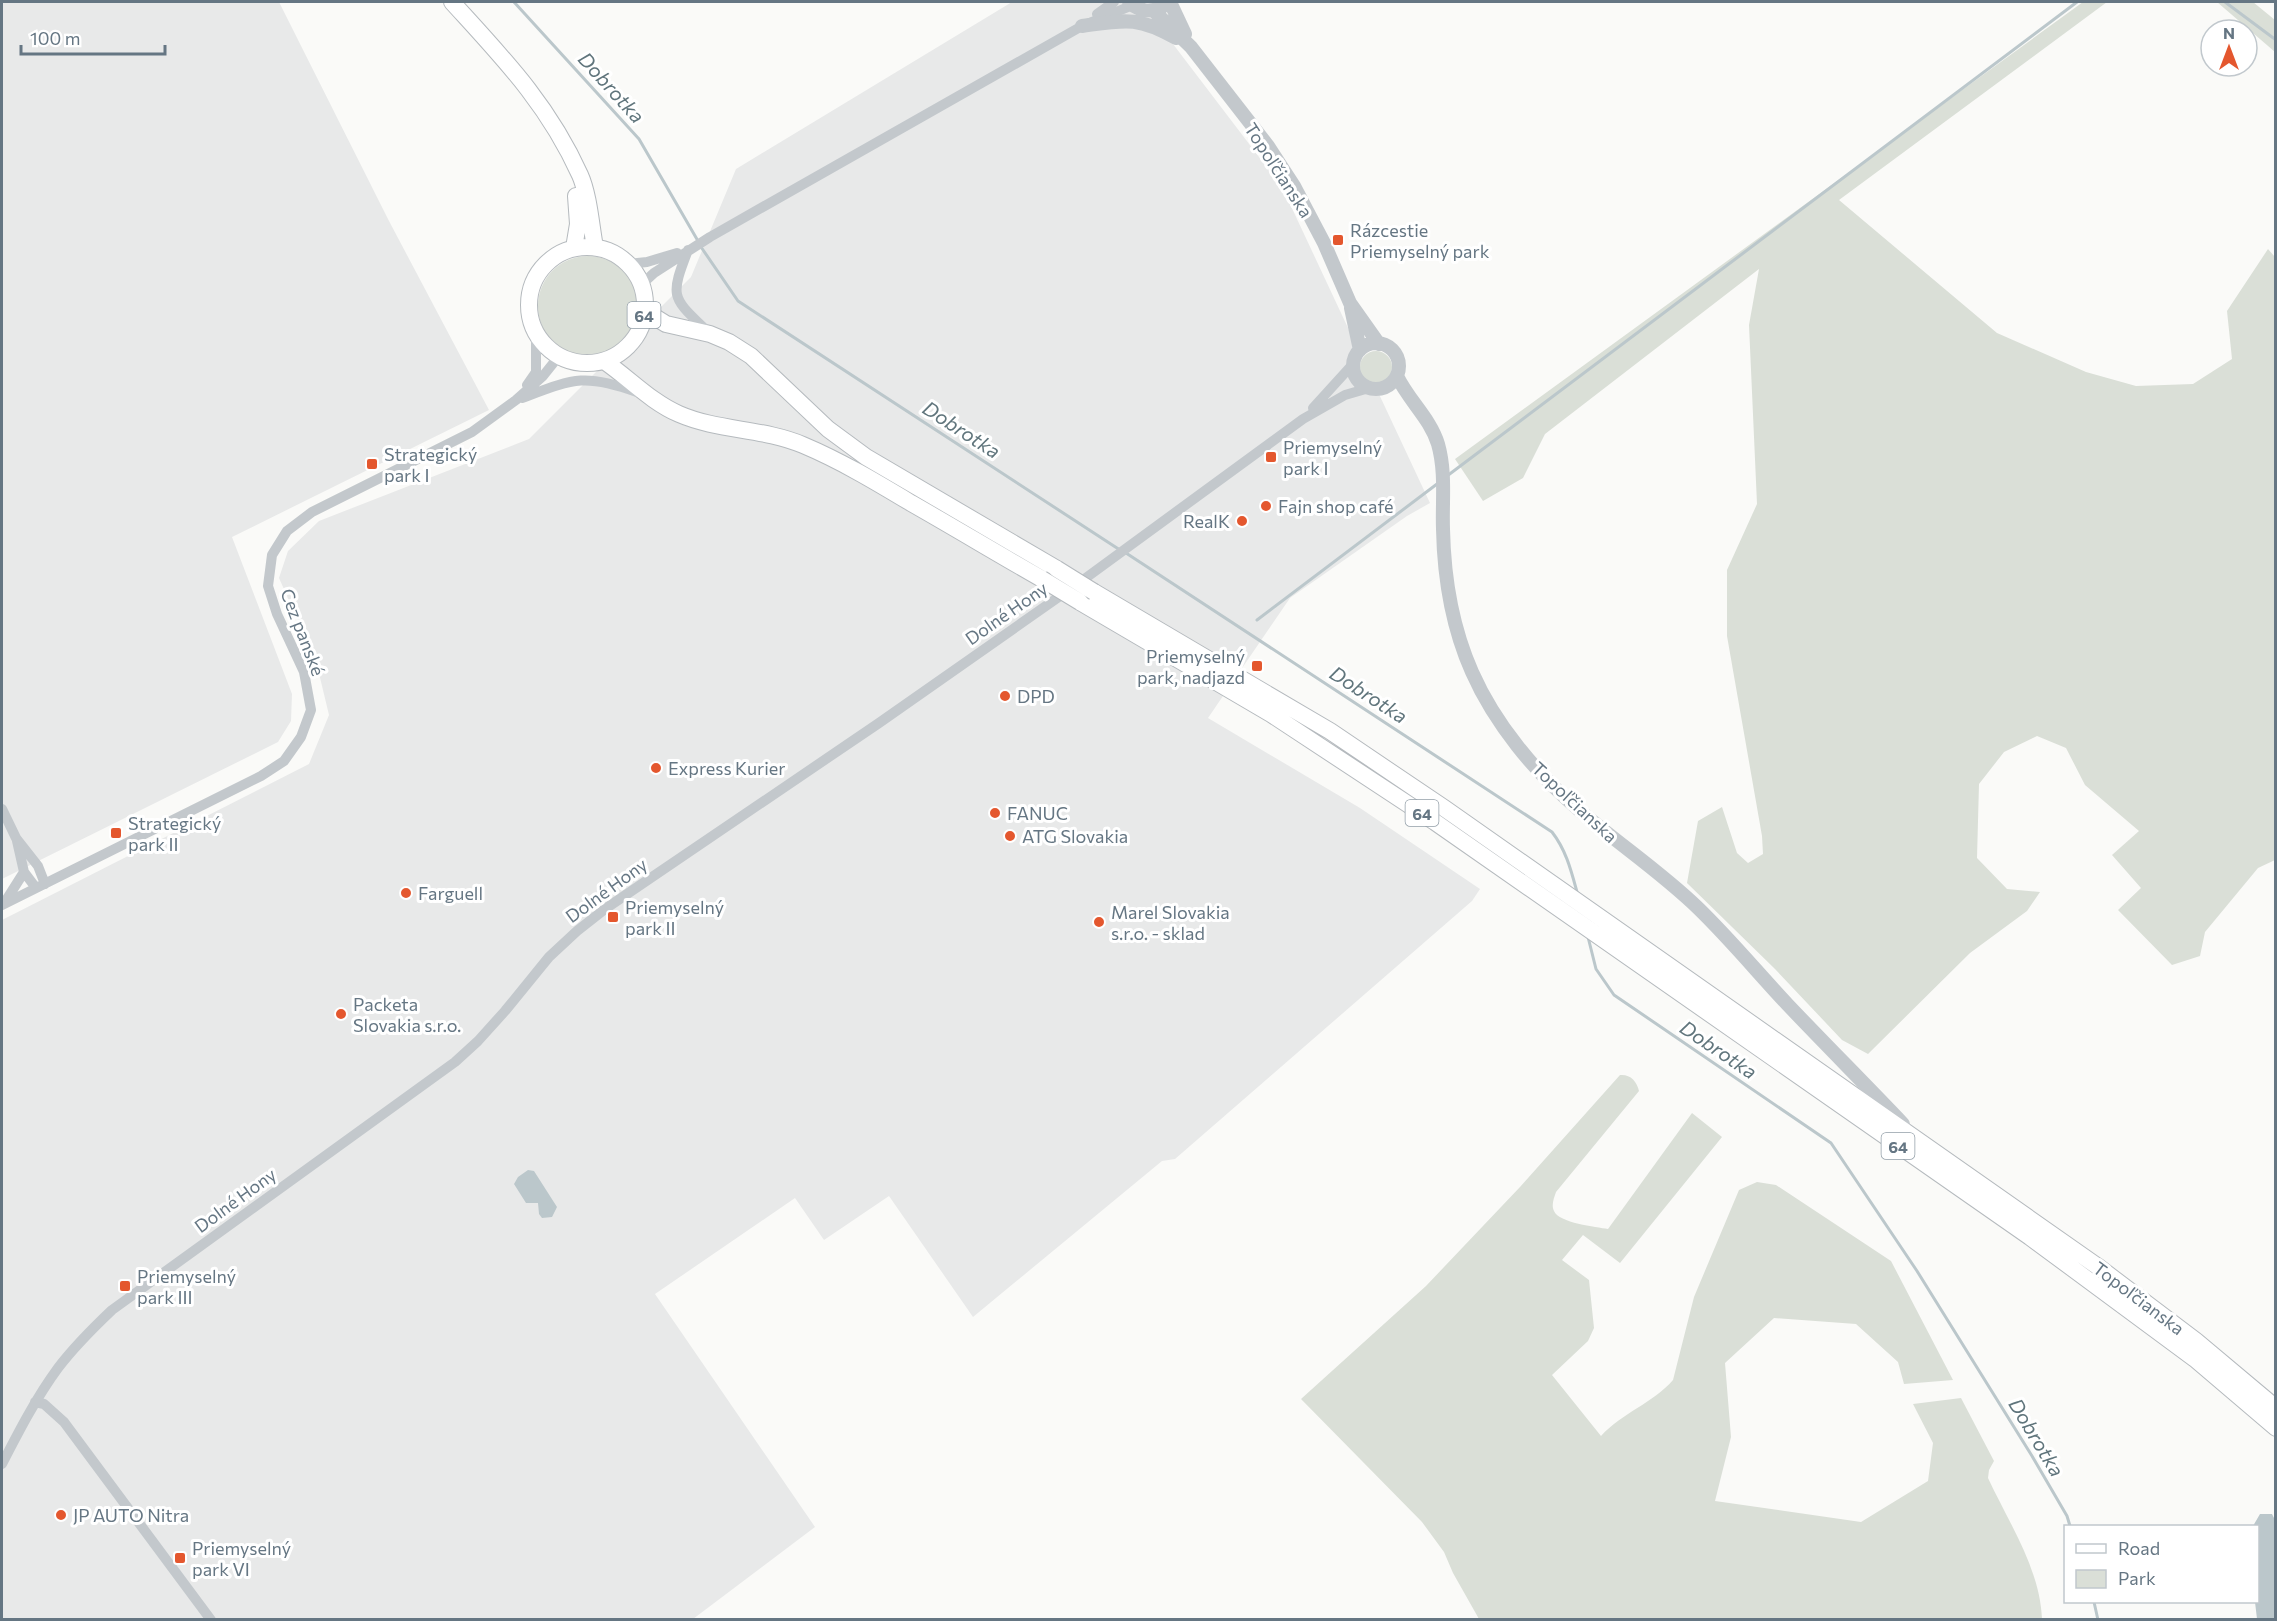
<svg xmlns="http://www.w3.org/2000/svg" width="2277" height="1621" viewBox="0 0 2277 1621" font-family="Commissioner,sans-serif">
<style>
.built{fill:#e8e9e9}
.green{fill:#dadfd7}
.water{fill:#bbc7cb}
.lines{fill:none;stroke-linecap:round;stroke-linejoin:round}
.stream{stroke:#bbc7cb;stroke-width:3}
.primary-casing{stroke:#b5babe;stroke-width:18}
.minor{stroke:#c3c8cc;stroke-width:10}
.tertiary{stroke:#c3c8cc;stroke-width:14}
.primary{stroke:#fff;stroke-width:16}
.primary-bridge-casing{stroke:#b5babe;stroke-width:18;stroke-linecap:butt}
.primary-bridge{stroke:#fff;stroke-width:16}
.poi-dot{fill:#e4572e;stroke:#fff;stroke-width:2}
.labels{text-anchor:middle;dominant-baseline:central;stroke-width:6;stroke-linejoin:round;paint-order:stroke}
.shield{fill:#fff;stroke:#939fa8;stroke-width:1.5}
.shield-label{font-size:16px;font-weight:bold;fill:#657683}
.street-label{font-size:18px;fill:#657683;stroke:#fff}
.poi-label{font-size:18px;fill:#657683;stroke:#fff;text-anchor:start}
.water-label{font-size:20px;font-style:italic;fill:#60757c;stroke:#fff}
</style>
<rect width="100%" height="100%" fill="#fafaf8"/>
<path class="built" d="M2 2H279L389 221 489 410 232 537 292 694 291 721 278 742 2 879Z
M1012 2H1141L1282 187 1430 503 1407 516 1290 598 1208 718 1360 808 1480 889 1472 901 1175 1159 1162 1161 973 1317 889 1196 824 1240 795 1198 655 1294 815 1527 693 1619 2 1620V920L309 764 329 715 316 661 279 578 288 551 319 521 529 439 691 277 736 169Z"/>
<path class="green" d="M2083 2H2107L1839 200 1997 333 2086 372 2136 386 2193 384 2232 359 2227 311 2268 249 2275 257V860L2258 868 2205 932 2200 956 2172 965 2118 910 2141 888 2112 855 2139 831 2085 785 2066 748 2037 736 2004 752 1979 784 1977 858 2007 889 2040 892 2027 911 1970 953 1868 1054 1842 1040 1775 969 1687 883 1698 821 1722 807 1737 853 1748 863 1763 854 1762 836 1727 636V570L1757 504 1749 325 1759 269 1545 434 1523 478 1483 501 1455 459Z
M2217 2H2253L2275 20V52Z
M538 306a50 50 0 1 1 100 0a50 50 0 1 1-100 0Z
M1360 367a16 16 0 1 1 32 0a16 16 0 1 1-32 0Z
M1620 1075C1630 1074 1637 1081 1639 1091L1556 1192C1554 1198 1551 1205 1554 1211 1559 1223 1596 1227 1608 1229L1692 1113 1722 1137 1620 1263 1583 1235 1562 1260 1589 1280 1594 1328 1588 1341 1552 1375 1601 1436C1622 1413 1653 1403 1673 1380L1694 1297 1739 1190 1757 1182 1776 1185 1891 1261 1953 1380 1904 1384 1898 1362 1856 1324 1774 1318 1725 1363 1731 1437 1715 1501 1861 1522 1928 1481 1933 1443 1913 1404 1961 1398 1994 1461 1989 1470 1988 1478C2009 1523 2040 1569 2042 1619H1479L1453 1573 1444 1552 1422 1522 1301 1399 1426 1286 1520 1187Z"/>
<path class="water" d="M528 1170 534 1171 557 1207 552 1217 542 1218 539 1214 538 1203H526L514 1184 518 1177Z
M2260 1514H2272L2275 1520V1619H2257L2255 1602H2258V1526H2253Z"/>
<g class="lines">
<path class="stream" d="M514 2 639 139 698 241
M2225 2 2276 40
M701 247 738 301 1120 550
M1447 476 2077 2
M1126 553 1552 832C1566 850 1571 870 1577 892
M1257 620 1437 484
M1588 937 1596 969 1614 995 1831 1143 1917 1271 2032 1456 2067 1516 2070 1526
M2094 1602 2098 1620"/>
<g class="primary-casing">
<path id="primary" d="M452 2C503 58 548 104 580 175 589 195 591 226 595 247
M529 305a58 58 0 1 1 116 0a58 58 0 1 1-116 0Z
M574 248 578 224 576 196
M645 311 666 324 710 334 729 342 751 356 828 429 866 457 1057 569
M604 361C629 378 651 402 679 414 718 431 763 428 803 445 841 461 876 482 911 503 955 528 998 554 1042 579
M1094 592 1330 731 1444 808 2097 1266 2196 1341 2276 1408
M1080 602 1271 714 1435 822 2030 1237 2195 1359 2276 1428"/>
</g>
<path class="minor" d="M1097 14 1114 2
M688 250C669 299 672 297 709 333
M628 264 647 262 677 253
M642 284 654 273 710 237 1082 26 1133 5
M527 385 536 372V333
M522 398C573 379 584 373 637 392
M1313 408 1353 364
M2 809 16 838 38 866 45 884
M17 841 24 872 36 888
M5 902 24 872
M2 905 261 776 284 761 301 737 311 710 304 672 277 614 268 586 272 555 287 531 312 512 472 432 516 400 543 376 559 356
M35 1402 44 1404 64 1422 211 1620
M2 1464C19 1431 36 1398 58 1368 74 1347 93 1328 112 1310L455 1062 478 1041 505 1011 549 957 577 931 605 909 879 723 1083 580 1303 419 1345 395 1369 388"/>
<path class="tertiary" d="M1129 2C1139 11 1149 13 1162 7
M1170 2 1185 34
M1154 11 1191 47 1268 146 1294 186 1324 243 1350 303 1379 344
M1082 26C1125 20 1137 16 1176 38
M1351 308 1360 350
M1353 366a23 23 0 1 1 46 0a23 23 0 1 1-46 0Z
M1397 376C1409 401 1430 418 1438 444 1446 472 1442 501 1443 529 1444 578 1452 627 1472 672 1495 724 1535 772 1578 809 1617 843 1661 872 1698 908 1730 939 1758 973 1788 1005 1826 1045 1865 1084 1903 1124"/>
<use href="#primary" class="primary"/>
<g class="primary-bridge-casing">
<path id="primary-bridge" d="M1057 569 1094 592
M1042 579 1080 602"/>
</g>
<use href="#primary-bridge" class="primary-bridge"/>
</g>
<g class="poi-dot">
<rect x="1332" y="234" width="12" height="12" rx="3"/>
<rect x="1265" y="451" width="12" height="12" rx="3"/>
<rect x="366" y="458" width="12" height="12" rx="3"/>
<circle cx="1266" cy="506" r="6"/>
<circle cx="1242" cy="521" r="6"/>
<rect x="1251" y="660" width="12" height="12" rx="3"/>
<circle cx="1005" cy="696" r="6"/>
<circle cx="656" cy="768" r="6"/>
<circle cx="995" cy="813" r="6"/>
<rect x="110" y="827" width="12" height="12" rx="3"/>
<circle cx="1010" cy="836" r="6"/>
<circle cx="406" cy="893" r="6"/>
<rect x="607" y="911" width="12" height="12" rx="3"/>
<circle cx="1099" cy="922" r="6"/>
<circle cx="341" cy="1014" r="6"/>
<rect x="119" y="1280" width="12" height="12" rx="3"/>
<circle cx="61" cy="1515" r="6"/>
<rect x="174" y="1552" width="12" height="12" rx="3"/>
</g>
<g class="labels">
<g class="shield">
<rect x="627.5" y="302" width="33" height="26" rx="4.5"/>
<rect x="1405.5" y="800" width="33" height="26" rx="4.5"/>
<rect x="1881.5" y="1133" width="33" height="26" rx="4.5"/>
</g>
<g class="shield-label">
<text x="644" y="315">64</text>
<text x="1422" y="813">64</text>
<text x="1898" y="1146">64</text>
</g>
<g class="street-label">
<text transform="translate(1279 170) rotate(57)">Topoľčianska</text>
<text transform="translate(1006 613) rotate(-35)">Dolné Hony</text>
<text transform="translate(303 632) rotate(69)">Cez panské</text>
<text transform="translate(1575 802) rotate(43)">Topoľčianska</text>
<text transform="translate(606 890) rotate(-36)">Dolné Hony</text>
<text transform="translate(235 1200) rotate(-36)">Dolné Hony</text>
<text transform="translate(2139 1298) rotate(37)">Topoľčianska</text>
</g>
<g class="poi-label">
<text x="1350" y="230">Rázcestie<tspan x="1350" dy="21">Priemyselný park</tspan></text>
<text x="1283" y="447">Priemyselný<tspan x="1283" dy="21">park I</tspan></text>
<text x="384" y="454">Strategický<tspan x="384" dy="21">park I</tspan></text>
<text x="1278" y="506">Fajn shop café</text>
<text x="1230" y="521" text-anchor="end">RealK</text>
<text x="1245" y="656" text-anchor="end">Priemyselný<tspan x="1245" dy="21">park, nadjazd</tspan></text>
<text x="1017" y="696">DPD</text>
<text x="668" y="768">Express Kurier</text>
<text x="1007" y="813">FANUC</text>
<text x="128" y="823">Strategický<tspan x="128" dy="21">park II</tspan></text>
<text x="1022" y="836">ATG Slovakia</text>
<text x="418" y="893">Farguell</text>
<text x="625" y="907">Priemyselný<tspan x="625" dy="21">park II</tspan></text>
<text x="1111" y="912">Marel Slovakia<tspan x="1111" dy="21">s.r.o. - sklad</tspan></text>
<text x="353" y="1004">Packeta<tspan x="353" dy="21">Slovakia s.r.o.</tspan></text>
<text x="137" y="1276">Priemyselný<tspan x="137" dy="21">park III</tspan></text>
<text x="73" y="1515">JP AUTO Nitra</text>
<text x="192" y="1548">Priemyselný<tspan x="192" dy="21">park VI</tspan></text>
</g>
<g class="water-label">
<text transform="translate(612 87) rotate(48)">Dobrotka</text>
<text transform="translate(962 429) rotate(33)">Dobrotka</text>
<text transform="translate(1369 694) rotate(33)">Dobrotka</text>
<text transform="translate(1719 1049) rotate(34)">Dobrotka</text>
<text transform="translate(2037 1437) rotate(59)">Dobrotka</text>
</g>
</g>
<rect width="2277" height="1621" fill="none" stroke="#657683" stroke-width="6"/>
<rect x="2064" y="1525" width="195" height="78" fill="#ffffff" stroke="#c1c8cd" stroke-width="1.5"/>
<rect x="2076" y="1544" width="30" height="9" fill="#ffffff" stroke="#c1c8cd" stroke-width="1.5"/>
<text x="2118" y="1555" font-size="18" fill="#657683">Road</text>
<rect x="2076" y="1570" width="30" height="18" fill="#dadfd7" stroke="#c1c8cd" stroke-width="1.5"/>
<text x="2118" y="1585" font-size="18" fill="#657683">Park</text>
<g transform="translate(2229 48)"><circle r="28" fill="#ffffff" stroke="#c1c8cd" stroke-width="1.5"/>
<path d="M0-4.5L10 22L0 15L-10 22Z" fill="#e4572e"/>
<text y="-9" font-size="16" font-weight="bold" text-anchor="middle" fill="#657683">N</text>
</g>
<path d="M21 45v9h144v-9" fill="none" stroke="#657683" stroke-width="3"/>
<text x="30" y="45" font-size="18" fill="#657683" stroke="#ffffff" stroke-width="4.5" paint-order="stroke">100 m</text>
</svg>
